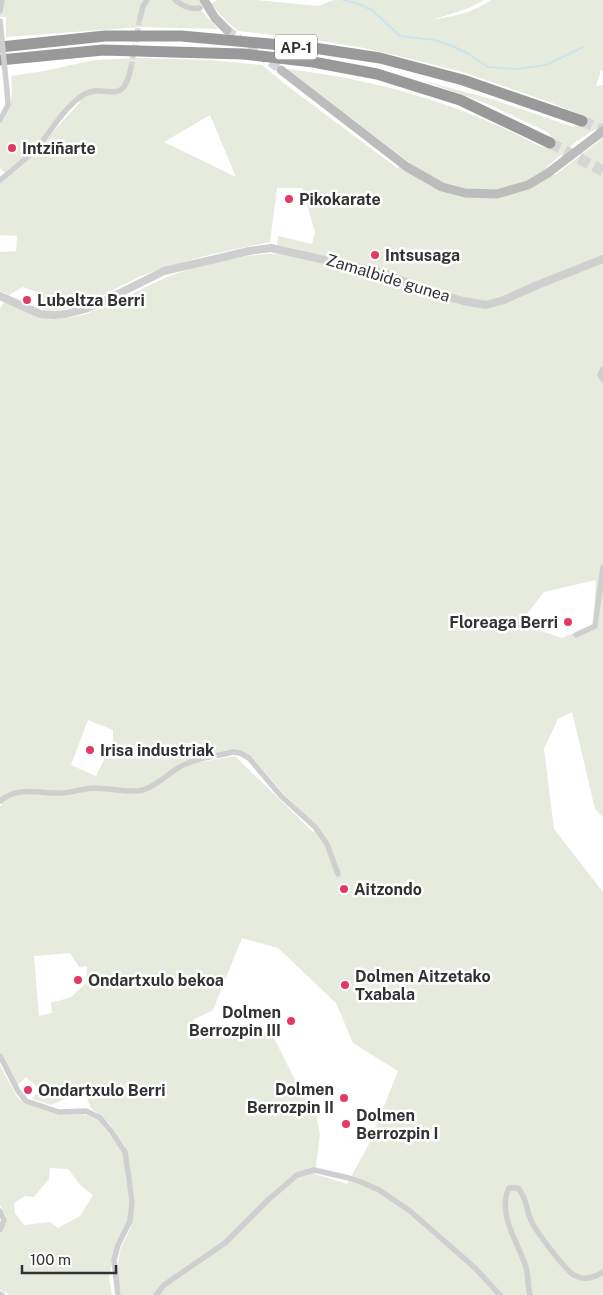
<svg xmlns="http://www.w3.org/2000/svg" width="603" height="1295" viewBox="0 0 603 1295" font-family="'Public Sans',sans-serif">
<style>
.green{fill:#e7ebde;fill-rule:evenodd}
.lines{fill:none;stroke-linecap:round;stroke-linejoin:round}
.stream{stroke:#cbe4eb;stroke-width:2}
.minor-tunnel{stroke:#d6d6d6;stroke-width:5.5;stroke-dasharray:5.5 3;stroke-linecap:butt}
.secondary-tunnel{stroke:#d6d6d6;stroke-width:9;stroke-dasharray:9 4.5;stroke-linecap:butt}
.motorway-tunnel{stroke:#d6d6d6;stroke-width:11;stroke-dasharray:11 5.5;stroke-linecap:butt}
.minor{stroke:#cfcfcf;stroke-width:5.5}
.tertiary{stroke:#cfcfcf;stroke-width:8}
.secondary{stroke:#bcbcbc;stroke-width:9}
.motorway{stroke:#999;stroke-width:11}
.minor-bridge{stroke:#cfcfcf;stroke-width:5.5}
.poi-dot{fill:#e43964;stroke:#fff;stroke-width:2}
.labels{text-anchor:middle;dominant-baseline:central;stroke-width:5;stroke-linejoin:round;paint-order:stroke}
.shield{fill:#fff;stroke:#707070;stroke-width:1}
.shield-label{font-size:15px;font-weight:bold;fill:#323232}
.poi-label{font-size:16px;font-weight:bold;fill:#323232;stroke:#fff;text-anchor:start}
.street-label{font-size:16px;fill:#323232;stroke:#fff}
</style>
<rect width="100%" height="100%" fill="#fff"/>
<path class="green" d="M0 0H207L198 7 218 29 142 27 6 37V17H0Z
M217 0H256L318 6 334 0H484L469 8 432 20C454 16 473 13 491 0H603V72L601 70 596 86 603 85V124L577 141 546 168 555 175 603 138V817L595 809 572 712 558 719 544 749 554 829 603 892V1295H121L117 1271 120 1250 131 1227 135 1199 125 1147 110 1124 91 1108 84 1091 51 1105 32 1099 40 1090 26 1077 18 1085 0 1062V806L2 805 0 802V309L4 302C21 309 39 320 58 319 92 317 123 298 154 283 190 266 246 252 286 254L277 244 278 236 312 244 315 232 302 188H277L270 242C242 248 212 253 184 262 171 266 157 270 144 275 110 289 76 318 36 308L39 293 23 287 9 295 0 291V252L16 251 17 236 0 235V183L21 167 81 101C60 106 53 125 39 140 29 153 17 163 5 173L0 168V124C12 110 13 94 11 76L44 71 94 60 137 58 209 60 262 65 285 84 397 168 410 163 287 69C379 80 459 103 541 147H545C551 143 552 139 549 133L490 105 421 80 495 100 573 127C580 125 580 121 581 115L552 103 466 73 403 57 359 47 303 38 238 31 226 21 211 4ZM210 115 236 177 164 142ZM596 580 593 625 562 638 524 625 523 619 544 592ZM88 720 113 730V741L96 776 71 765ZM184 743 201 744 202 756 235 750 246 753 253 758 283 793 318 828 313 832 235 756 201 762ZM242 938 278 948 336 1003 353 1043 398 1071 369 1144 347 1184 315 1174 320 1134 316 1114 293 1076 271 1032 231 1027 200 1040 193 1020 213 1010ZM70 953 79 967 87 966 86 983 71 997 51 1003 52 1013 39 1016 34 956Z
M0 1065 17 1097 25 1103 33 1106 80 1113 89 1116 99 1121 120 1148 124 1157 125 1176 130 1201 128 1220 116 1245 109 1278 112 1295H10L0 1290V1235L5 1223 6 1216 0 1205ZM50 1168 68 1169 81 1186 93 1195 80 1216 58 1228 50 1222 24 1225 15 1213 14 1203 25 1196 34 1197 49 1179Z"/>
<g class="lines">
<path class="stream" d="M343 0 356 3 372 10 400 36 435 40 450 45 467 53 488 67 516 69 546 65 583 47"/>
<path class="minor-tunnel" d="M131 67 140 18"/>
<path class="secondary-tunnel" d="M227 30 281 70"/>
<path class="motorway-tunnel" d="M582 121 603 130
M550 143 603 171"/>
<path class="minor" d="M175 0C183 6 190 10 200 8
M0 11 2 0
M140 18 143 6 147 0
M0 120 8 105 7 91
M0 180C14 169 28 158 40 144 53 128 65 107 83 95 105 81 123 110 131 67
M603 369 600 375 603 380
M576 635 595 626 603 567
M0 801C20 785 39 794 62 793 73 792 83 789 93 788 108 788 123 792 138 791 157 788 171 769 188 763 202 757 218 756 233 752L240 753 249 758 281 796 315 827 327 844 338 874
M0 1056 18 1091 26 1101 59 1112 86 1111 100 1118 111 1131 125 1152 132 1201 130 1221 118 1245 114 1260 118 1295
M0 1211 4 1220 0 1230
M0 1294 2 1295
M156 1295 164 1285 225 1243 269 1199 297 1175 314 1170 349 1178 361 1182 379 1190 410 1211 475 1268 500 1295
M530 1295C527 1285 529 1274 525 1264 517 1241 497 1213 509 1188H518C527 1198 526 1209 531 1220 534 1229 566 1271 574 1275 584 1281 594 1278 603 1272"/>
<path class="tertiary" d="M0 296 40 314 54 315 66 314 85 309 102 302 164 271 249 251 271 248 383 273 428 291 463 301 486 305 504 300 535 286 603 259"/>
<path class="secondary" d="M204 0 215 18 227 30
M281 70 407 167 442 187 465 193 497 194 528 185 548 173 603 131"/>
<path class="motorway" d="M0 47 105 36H181L314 48 380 58 463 80 582 121
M0 60 103 50 243 54 313 62 377 74 460 100 550 143"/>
<path class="minor-bridge" d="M0 21 7 91"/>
</g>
<g class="poi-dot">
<circle cx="12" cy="148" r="5"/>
<circle cx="289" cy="199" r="5"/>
<circle cx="375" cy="255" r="5"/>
<circle cx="27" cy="300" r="5"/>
<circle cx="568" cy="622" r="5"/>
<circle cx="90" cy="750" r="5"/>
<circle cx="344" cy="889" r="5"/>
<circle cx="78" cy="980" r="5"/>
<circle cx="345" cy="985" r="5"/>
<circle cx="291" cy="1021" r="5"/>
<circle cx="28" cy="1090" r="5"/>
<circle cx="344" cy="1098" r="5"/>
<circle cx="346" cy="1124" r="5"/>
</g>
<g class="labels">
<rect class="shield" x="275" y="34.5" width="42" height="25" rx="4"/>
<g class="shield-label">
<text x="296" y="47">AP-1</text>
</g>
<g class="poi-label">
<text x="22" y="148">Intziñarte</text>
<text x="299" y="199">Pikokarate</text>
<text x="385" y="255">Intsusaga</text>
<text x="37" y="300">Lubeltza Berri</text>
<text x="558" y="622" text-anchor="end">Floreaga Berri</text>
<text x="100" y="750">Irisa industriak</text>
<text x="354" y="889">Aitzondo</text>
<text x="355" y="976">Dolmen Aitzetako<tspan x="355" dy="18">Txabala</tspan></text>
<text x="88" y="980">Ondartxulo bekoa</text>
<text x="281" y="1012" text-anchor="end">Dolmen<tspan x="281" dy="18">Berrozpin III</tspan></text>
<text x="334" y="1089" text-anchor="end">Dolmen<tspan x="334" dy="18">Berrozpin II</tspan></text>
<text x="38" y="1090">Ondartxulo Berri</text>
<text x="356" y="1115">Dolmen<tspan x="356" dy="18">Berrozpin I</tspan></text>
</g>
<g class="street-label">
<text transform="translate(388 278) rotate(17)">Zamalbide gunea</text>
</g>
</g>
<path d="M22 1265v8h94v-8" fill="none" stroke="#323232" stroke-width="2.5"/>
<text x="30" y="1265" font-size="15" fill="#323232" stroke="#ffffff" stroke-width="4" paint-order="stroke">100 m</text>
</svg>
